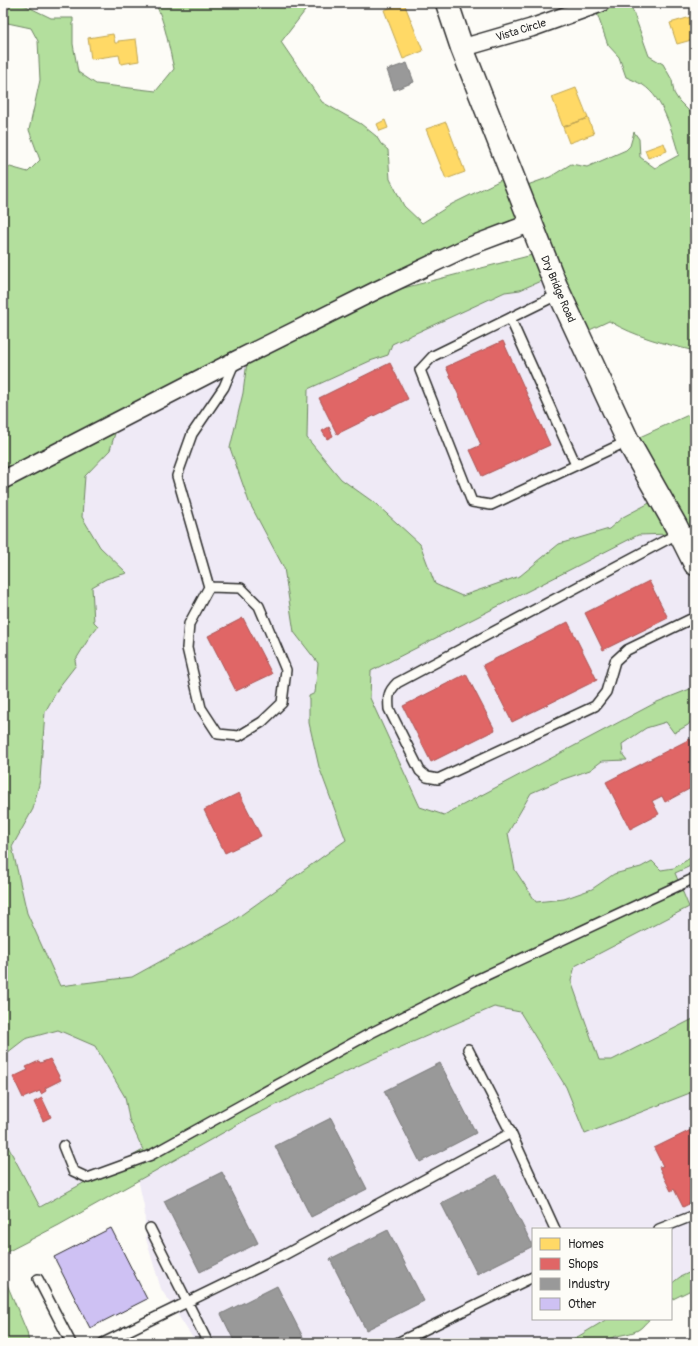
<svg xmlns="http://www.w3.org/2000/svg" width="698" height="1346" viewBox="0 0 698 1346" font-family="Pangolin,sans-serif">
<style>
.built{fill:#efeaf6}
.green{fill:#b3df9d;stroke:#6f8564;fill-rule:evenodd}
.homes{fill:#ffd966;stroke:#bfa554}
.shops{fill:#e06666;stroke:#aa5454}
.industry{fill:#999;stroke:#787878}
.building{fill:#cec1f3;stroke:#2b2b2b}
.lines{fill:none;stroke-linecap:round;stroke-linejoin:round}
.service-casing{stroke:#2b2b2b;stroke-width:12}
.minor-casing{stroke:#2b2b2b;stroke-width:20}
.tertiary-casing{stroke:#2b2b2b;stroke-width:25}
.service{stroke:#fdfcf7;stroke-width:9}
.minor{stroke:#fdfcf7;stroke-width:17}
.tertiary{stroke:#fdfcf7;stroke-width:22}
.labels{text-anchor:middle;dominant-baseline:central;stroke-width:4;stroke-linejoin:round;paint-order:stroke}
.street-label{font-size:11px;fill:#2b2b2b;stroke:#fdfcf7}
</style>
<rect width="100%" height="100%" fill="#fdfcf7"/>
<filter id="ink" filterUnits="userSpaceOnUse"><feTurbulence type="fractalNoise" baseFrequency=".025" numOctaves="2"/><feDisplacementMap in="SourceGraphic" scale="8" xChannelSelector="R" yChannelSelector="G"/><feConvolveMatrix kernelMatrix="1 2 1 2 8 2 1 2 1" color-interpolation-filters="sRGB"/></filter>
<g filter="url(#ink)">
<path class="built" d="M550 277 659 498 623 517 609 529 559 544 520 576 462 596 435 584 419 544 376 504 341 479 307 438 308 389 370 361 388 355 392 344 505 292 520 290Z
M248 354 243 393 230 448 249 502 284 568 294 632 318 663 315 693 319 767 346 840 230 923 132 977 60 986 27 913 12 847 33 809 40 780 45 712 59 687 75 665V661L91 635 98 627 94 622 92 587 106 579 126 573 100 547 82 517 85 476 110 450 119 420Z
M671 534 695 564V687L657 702 444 815 420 807 370 698 371 671 638 535Z
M695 716V855L674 868 661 870 652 861 641 867 614 874 592 889 564 899 536 902 515 870 508 833 531 793 561 780 590 770 602 761 626 760 623 755 622 744 646 728 666 722 688 725Z
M695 864V1018L612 1060H599L571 981 575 966 689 907 675 872Z
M494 1007 520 1012 566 1087 585 1134 695 1091V1270L680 1277 671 1284V1229H533V1319H607L579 1336 563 1343H196L161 1289 146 1239 144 1206 138 1179 251 1117 364 1063Z
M58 1030 95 1046 125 1097 129 1119 143 1150 40 1207 3 1137V1056L25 1039Z"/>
<path class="green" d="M3 3H20L51 18H73V44L78 72 96 84 156 91 174 69C169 48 165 21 155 3H311L281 42 322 102 361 124 376 136 381 144 388 150 390 179 404 206 422 223 452 204 511 175 519 188 550 177 571 164 587 167 626 150 630 146 634 132 639 139 640 157 655 168 679 155C672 132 664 99 643 85 637 82 631 79 626 77L619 57 608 45 594 5 596 3H630L649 56 663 64 672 80 674 93 679 101 695 117V351C665 344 636 337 609 321L579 335 550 277 520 290 505 292 392 344 388 355 370 361 308 389 307 438 341 479 376 504 420 544 435 584 462 596 520 576 559 544 609 529 623 517 659 498 633 440 695 412V564L671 534 638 535 371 671 370 698 420 807 444 815 657 702 695 687V716L688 725 674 733 666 722 646 728 622 744 623 755 627 760 602 761 590 770 561 780 531 793 508 833 515 870 536 902 564 899 592 889 614 874 641 867 652 861 661 870 674 868 695 855V864L675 873 689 907 575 966 571 981 599 1060H612L695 1018V1091L585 1134 566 1087 520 1012 494 1007 364 1063 251 1117 59 1225 3 1254V1137L40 1207 143 1150 129 1119 125 1097 95 1046 58 1030 25 1039 3 1056V165L28 172 40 160 29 130 40 80 38 41 31 28 3 22ZM531 224 540 253 353 301ZM248 354 243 393 230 448 249 502 284 568 294 632 318 663 315 693 309 696V723L319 767 346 840 230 923 132 977 60 986 27 913 12 847 33 809 40 780 45 712 59 687 76 665 75 661 91 635 98 626 94 622 92 587 106 579 127 573 100 547 82 517 85 476 110 450 119 420Z
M695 1270V1288L671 1300V1284L680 1277Z
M6 1282 27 1332 29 1343H3V1288Z
M607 1319H650C646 1322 642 1328 638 1330 628 1336 612 1334 603 1343H563L579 1336Z"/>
<path class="homes" d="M404 3 423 51 403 59 384 10Z
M694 16 695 39 677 44 670 23Z
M113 34 115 43H118V41L136 39 139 61 121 64 119 55 91 59 88 38Z
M576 88 588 118 563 127 552 97Z
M588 118 594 134 569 143 563 127Z
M385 120 388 128 380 131 377 124Z
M446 122 465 172 446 179 426 129Z
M664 143 667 151 648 158 645 150Z"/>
<path class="shops" d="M503 341 550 445 482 476 470 450 481 445 446 367Z
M390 363 408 399 337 434 319 398Z
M329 427 333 436 327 439 322 431Z
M649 581 668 618 603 650 585 613Z
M243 618 272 674 236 691 208 636Z
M568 622 597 680 512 722 483 665Z
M466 674 495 730 431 762 403 706Z
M690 739 695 750V786L665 802 662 796 652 801 659 814 630 829 606 782Z
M239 793 261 836 225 853 204 810Z
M50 1059 61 1080 45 1088 46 1091 41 1094 40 1091 23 1098 13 1077 28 1070 26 1067 39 1061 40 1063Z
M42 1098 51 1117 43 1121 34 1102Z
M695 1128V1201L683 1207 674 1189 671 1191 659 1167 663 1166 654 1148Z"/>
<path class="industry" d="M407 63 414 82 394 90 387 70Z
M440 1063 476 1133 420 1162 384 1091Z
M331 1118 367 1189 311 1217 275 1146Z
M222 1172 258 1243 200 1272 164 1201Z
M497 1175 533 1246 477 1274 441 1203Z
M388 1230 424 1301 366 1330 330 1259Z
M277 1286 306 1343H235L221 1314Z"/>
<path class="building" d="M111 1228 147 1299 90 1328 54 1257Z"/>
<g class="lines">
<g class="service-casing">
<path id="service" d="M559 294 433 356 420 370 472 502 491 505 628 441
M510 318 576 465
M679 533 397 683C388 692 388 696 389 709L420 771 427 777 438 779 595 706 606 692 615 661 627 650 695 617
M209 587 189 624 187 648 201 708 218 734 239 736 262 722 282 703 286 670 259 606 241 588 209 587 177 476 192 434 224 387 235 361
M468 1049 511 1133
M63 1146 73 1171 88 1178 151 1155 371 1033 476 980 695 878
M150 1228 208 1343
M659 1229 695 1215
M38 1279 71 1343
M103 1343 284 1255 511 1133 555 1229
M397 1343 533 1277"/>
</g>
<g class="minor-casing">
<path id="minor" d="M462 48 531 28 601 3
M3 480 236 360 375 291 470 246 531 223"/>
</g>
<g class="tertiary-casing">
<path id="tertiary" d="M447 3 462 48 556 286 628 441 676 526 695 564"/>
</g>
<use href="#service" class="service"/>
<use href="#minor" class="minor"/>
<use href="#tertiary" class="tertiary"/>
</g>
</g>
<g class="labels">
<g class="street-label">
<text transform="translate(521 30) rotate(-17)">Vista Circle</text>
<text transform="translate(558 289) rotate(67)">Dry Bridge Road</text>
</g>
</g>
<rect width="698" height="1346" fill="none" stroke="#fdfcf7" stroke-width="16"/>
<rect x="8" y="8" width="682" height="1330" fill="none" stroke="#2b2b2b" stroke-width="1.5" filter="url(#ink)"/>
<rect x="532" y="1228" width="140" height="92" fill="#fdfcf7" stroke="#a9a8a5"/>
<rect x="540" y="1238" width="20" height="12" fill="#ffd966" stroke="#a9a8a5"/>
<text x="568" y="1248" font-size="12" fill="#2b2b2b">Homes</text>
<rect x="540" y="1258" width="20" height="12" fill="#e06666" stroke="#a9a8a5"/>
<text x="568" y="1268" font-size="12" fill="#2b2b2b">Shops</text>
<rect x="540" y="1278" width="20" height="12" fill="#999999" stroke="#a9a8a5"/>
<text x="568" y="1288" font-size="12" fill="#2b2b2b">Industry</text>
<rect x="540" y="1298" width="20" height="12" fill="#cec1f3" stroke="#a9a8a5"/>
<text x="568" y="1308" font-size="12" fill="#2b2b2b">Other</text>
</svg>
